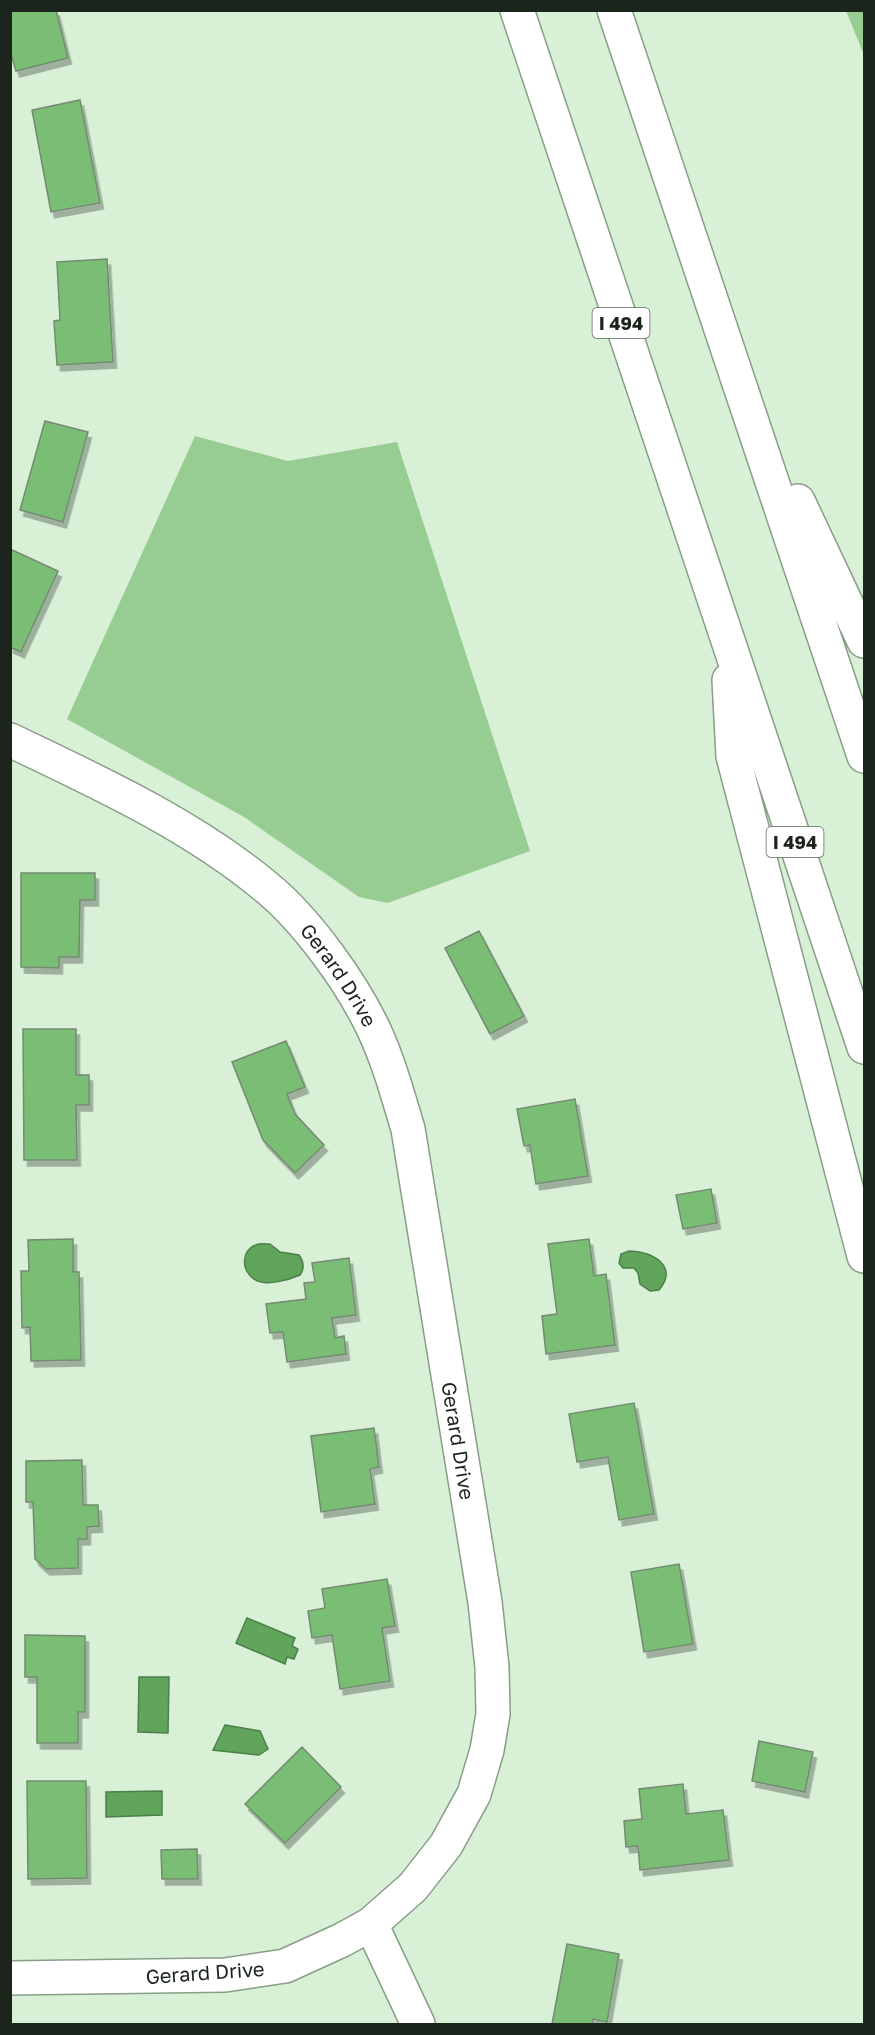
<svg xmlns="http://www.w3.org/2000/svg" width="875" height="2035" viewBox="0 0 875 2035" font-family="'Golos Text',sans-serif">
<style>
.green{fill:#97cd92}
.water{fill:#61a55c;stroke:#4c7f49;stroke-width:1.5}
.building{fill:#7abe74;stroke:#748a72;stroke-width:1.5;filter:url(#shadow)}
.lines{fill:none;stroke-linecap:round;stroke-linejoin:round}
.minor-casing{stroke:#889e86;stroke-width:36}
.motorway-casing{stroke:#889e86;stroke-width:36}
.minor{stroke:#fff;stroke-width:33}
.motorway{stroke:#fff;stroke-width:33}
.labels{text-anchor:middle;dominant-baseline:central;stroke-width:6;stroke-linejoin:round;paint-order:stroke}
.shield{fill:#fff;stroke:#606660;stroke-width:1.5}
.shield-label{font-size:18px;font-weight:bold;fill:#1c251c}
.street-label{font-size:20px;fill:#1c251c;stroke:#fff}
</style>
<defs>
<filter id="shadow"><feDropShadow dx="3.5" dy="6" stdDeviation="0" flood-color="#0004"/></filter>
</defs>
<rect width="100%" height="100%" fill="#d8f0d6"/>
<path class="green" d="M846 11H864V55Z
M195 436 288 461 397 442 530 851 388 903 359 897 244 817 67 719Z"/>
<path class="water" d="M270 1244 280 1252 299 1255C304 1262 305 1268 300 1275 289 1280 265 1287 254 1279 241 1271 241 1250 256 1245 260 1243 266 1244 270 1244Z
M629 1251C652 1251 679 1266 659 1290L650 1291 640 1284 638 1273 634 1268H623L619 1263 621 1254Z
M247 1618 295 1638 292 1646 298 1649 294 1659 287 1657 285 1664 236 1643Z
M139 1677H169L168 1733 138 1732Z
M225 1725 260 1731 268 1749 259 1755 213 1750Z
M162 1791V1815L106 1817V1792Z"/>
<path class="building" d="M10 10H56L68 58 16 71 10 51Z
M80 100 100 203 51 212 32 110Z
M107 259 113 362 57 365 54 321 60 320 57 262Z
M45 421 88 432 63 522 20 510Z
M10 549 58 571 21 652 10 647Z
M21 873H95V900H80L79 957H59V968L21 967Z
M479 931 524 1016 490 1034 445 948Z
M23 1029H76V1075H89V1105H76L77 1160H24Z
M286 1041 305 1087 287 1094 295 1114 324 1145 295 1173 263 1140 232 1062Z
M575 1099 588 1176 536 1184 530 1145 524 1146 517 1109Z
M711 1189 717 1223 683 1229 676 1195Z
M73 1239V1272H79L81 1360 31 1361 30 1327 22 1328 21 1271H29L28 1240Z
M589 1239 594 1276 606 1274 615 1345 546 1354 542 1316 557 1314 548 1244Z
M349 1258 356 1315 332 1318 335 1338 344 1336 346 1354 287 1362 283 1332 270 1333 266 1304 306 1299 304 1283 315 1282 312 1263Z
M634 1403 654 1514 619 1520 608 1457 577 1462 569 1414Z
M374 1428 379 1467 370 1469 375 1504 321 1512 311 1436Z
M82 1460 83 1505H98L99 1526 87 1527V1539H78V1568L46 1569 35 1559 33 1502H26V1461Z
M679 1564 693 1644 644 1652 631 1572Z
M387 1579 395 1626 382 1628 390 1681 340 1689 332 1635 312 1638 308 1611 325 1608 322 1589Z
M25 1635 85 1636V1712H78V1743H37V1677H25Z
M759 1741 813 1752 805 1792 752 1781Z
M302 1747 341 1787 285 1843 245 1804Z
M27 1781H86L87 1878 28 1879Z
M683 1784 686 1814 723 1810 729 1860 640 1870 638 1846 626 1847 624 1821 642 1819 639 1789Z
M197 1849 198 1879H162L161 1850Z
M567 1944 619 1954 607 2022 593 2019 592 2024H552Z"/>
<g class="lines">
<g class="minor-casing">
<g id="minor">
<path id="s1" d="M10 740C98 782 190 824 265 886 306 919 352 983 374 1030 389 1062 398 1096 408 1129L485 1602 492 1667 493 1714 487 1750 474 1794 446 1845 413 1887 371 1924 342 1940 285 1966 225 1975 10 1978"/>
<path d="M371 1924 418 2024"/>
</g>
</g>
<g class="motorway-casing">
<path id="motorway" d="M517 10 864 1047
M614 10 864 756
M798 501 864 641
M729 680 733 756 864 1256"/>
</g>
<use href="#minor" class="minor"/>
<use href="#motorway" class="motorway"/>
</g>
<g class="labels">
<g class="shield">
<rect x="592.5" y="308" width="57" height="30" rx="4.5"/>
<rect x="766.5" y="827" width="57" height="30" rx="4.5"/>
</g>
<g class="shield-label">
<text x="621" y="323">I 494</text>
<text x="795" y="842">I 494</text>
</g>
<g class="street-label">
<text stroke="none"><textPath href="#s1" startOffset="411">Gerard Drive</textPath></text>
<text stroke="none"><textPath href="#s1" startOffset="897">Gerard Drive</textPath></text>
<text transform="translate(205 1972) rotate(-4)">Gerard Drive</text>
</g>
</g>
<rect width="875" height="2035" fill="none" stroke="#1c251c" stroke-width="24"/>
</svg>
